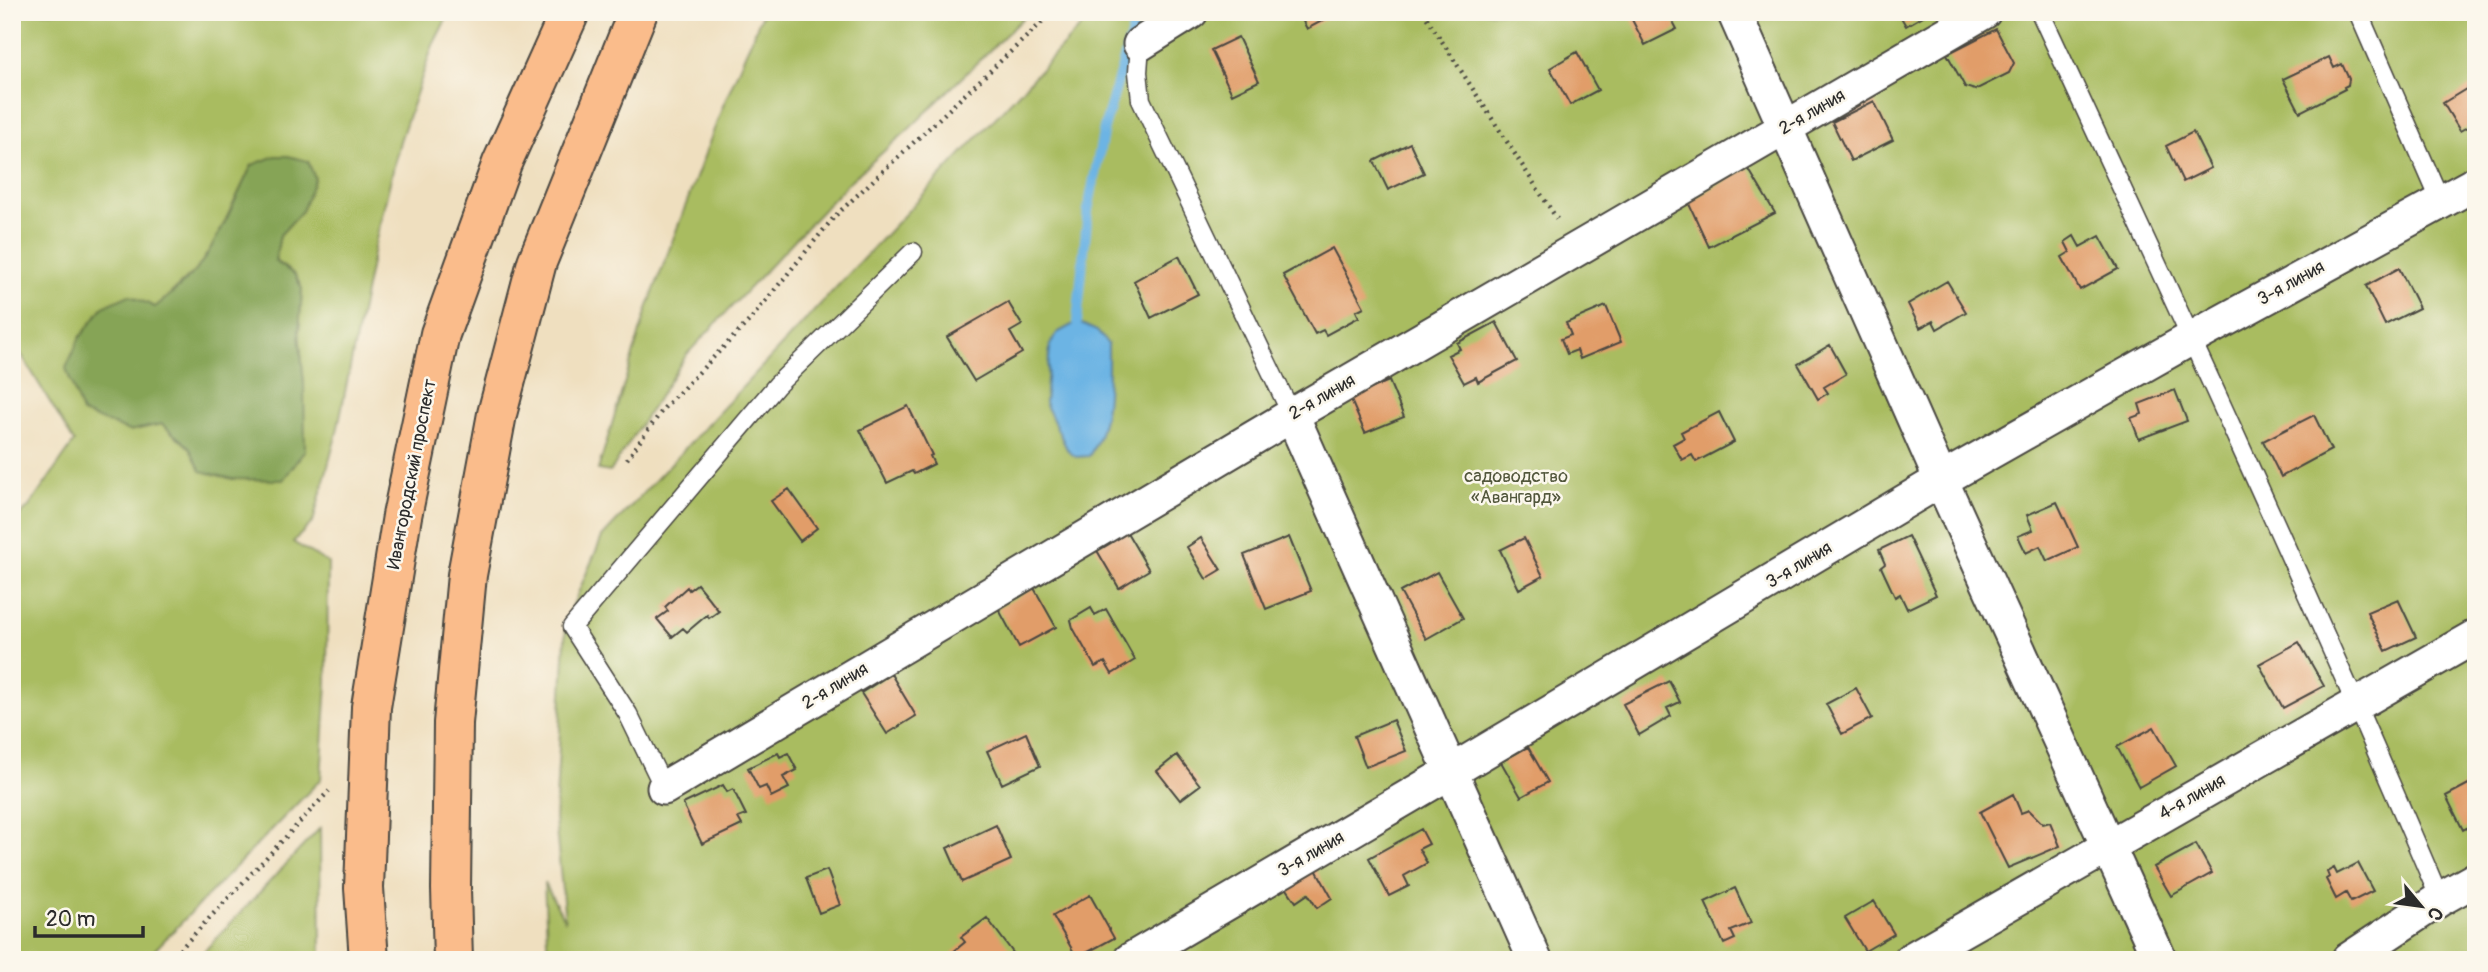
<svg xmlns="http://www.w3.org/2000/svg" width="2488" height="972" viewBox="0 0 2488 972" font-family="Pangolin,sans-serif">
<style>
.green{fill:#a9bc60;stroke:#6a7446;stroke-width:2;fill-rule:evenodd}
.forest{fill:#86a456;stroke:#586840;stroke-width:2}
.water{fill:#6cb4e4;stroke:#4c7088;stroke-width:2}
.lines{fill:none;stroke-linecap:round;stroke-linejoin:round}
.stream{stroke:#6cb4e4;stroke-width:10}
.building{fill:#e19d69}
.service-casing{stroke:#484641;stroke-width:21}
.minor-casing{stroke:#484641;stroke-width:37}
.trunk-casing{stroke:#484641;stroke-width:42}
.path{stroke:#484641;stroke-width:4.5;stroke-dasharray:2 5;stroke-linecap:butt}
.service{stroke:#fff;stroke-width:18}
.minor{stroke:#fff;stroke-width:33}
.trunk{stroke:#fabc8b;stroke-width:38}
.labels{text-anchor:middle;dominant-baseline:central;stroke-width:5;stroke-linejoin:round;paint-order:stroke}
.street-label{font-size:18px;fill:#2b2b2b;stroke:#fbf7ec}
.park-label{font-size:18px;fill:#51563b;stroke:#fbf7ec}
</style>
<rect width="100%" height="100%" fill="#fbf7ec"/>
<filter id="ink" filterUnits="userSpaceOnUse"><feTurbulence type="fractalNoise" baseFrequency=".0143" numOctaves="2"/><feDisplacementMap in="SourceGraphic" scale="14" xChannelSelector="R" yChannelSelector="G"/><feConvolveMatrix kernelMatrix="1 2 1 2 8 2 1 2 1" color-interpolation-filters="sRGB"/></filter>
<filter id="wash" filterUnits="userSpaceOnUse"><feTurbulence type="fractalNoise" baseFrequency=".00686" numOctaves="4" result="noise"/><feDisplacementMap in="SourceGraphic" scale="28" xChannelSelector="R" yChannelSelector="G"/><feGaussianBlur stdDeviation="1.57" result="paint"/><feColorMatrix in="noise" values="0 0 0 0 0 0 0 0 0 0 0 0 0 0 0 0 0 1.4 0 .05"/><feComposite in="paint" operator="in"/></filter>
<g filter="url(#wash)">
<rect width="100%" height="100%" fill="#efdfbf"/>
<path class="green" d="M12 12H450L433 45 400 141 374 248 337 432 313 522 293 542 328 563 327 682 321 779 145 960H12V523L28 508 74 442 12 339ZM252 165 302 211 280 235 275 261 295 275 302 289 299 332 304 384 202 471 189 447 162 424 129 431 155 308 198 268 216 240Z
M763 12H1029L908 130 850 181 687 354 610 472 598 470 647 309 722 108Z
M1100 12H2476V960H548L544 882 565 921 555 819 566 621 602 537 1088 19Z
M320 828 321 960H196Z"/>
<path class="forest" d="M275 156H288L308 161 315 178 302 211 280 235 275 261 295 275 302 289 299 332 304 384 305 450 283 480 232 479 201 471 189 447 162 424 129 431 82 413 66 368 79 339 103 307 129 295 155 307C170 295 187 282 199 266 221 236 235 199 252 165Z"/>
<path class="water" d="M1077 322 1097 331 1108 344C1108 381 1110 425 1089 456L1076 457 1068 451 1045 403 1050 346 1057 333Z"/>
<g class="lines">
<path class="stream" d="M893 13 896 12
M1077 322 1088 210 1104 128 1138 12"/>
</g>
<g id="blocks">
<path class="building" d="M1298 12H1339L1307 29Z
M1628 12H1668L1677 29 1645 45Z
M1898 12H1930L1906 26Z
M1996 29 2014 63 2009 73 1975 90 1965 87 1947 54Z
M1238 37 1259 81 1232 94 1211 50Z
M1577 52 1598 90 1570 105 1550 68Z
M2329 57 2334 68 2342 64 2349 79 2348 85 2344 87 2345 89 2300 112 2283 79Z
M2476 83V122L2460 131 2443 103Z
M1874 101 1893 140 1851 161 1832 122Z
M2193 132 2211 168 2183 182 2166 146Z
M1410 143 1424 173 1388 190 1374 161Z
M1748 168 1775 213 1709 247 1688 202Z
M2074 236 2080 247 2100 236 2118 269 2080 290 2062 257 2070 252 2065 242Z
M1332 248 1364 307 1356 311 1359 317 1326 335 1323 330 1315 334 1283 275Z
M1179 256 1198 294 1151 318 1134 281Z
M2399 268 2419 308 2385 325 2366 286Z
M1947 281 1966 312 1937 329 1933 321 1920 328 1908 304Z
M1008 302 1022 325 1010 332 1022 353 974 381 947 337Z
M1606 306 1621 342 1580 359 1577 350 1567 354 1561 339 1571 335 1566 323Z
M1496 322 1517 361 1478 382 1476 377 1464 383 1448 355 1460 349 1457 343Z
M1830 345 1846 374 1824 387 1828 393 1818 399 1798 364Z
M1389 381 1404 417 1365 433 1350 398Z
M2175 390 2187 421 2139 439 2131 418 2142 414 2139 404Z
M908 406 932 455 930 456 934 464 914 474 912 471 887 483 860 430Z
M1719 412 1734 442 1696 462 1692 455 1682 460 1673 444 1684 438 1681 432Z
M2314 415 2331 450 2281 477 2263 441Z
M789 489 817 528 800 541 771 501Z
M2057 502 2078 547 2047 561 2040 546 2026 553 2018 536 2033 530 2027 515Z
M1125 529 1149 570 1119 588 1095 547Z
M1908 536 1936 595 1907 609 1900 594 1895 597 1881 567 1885 564 1879 550Z
M1289 537 1311 591 1266 609 1244 555Z
M1201 538 1221 570 1206 579 1187 547Z
M1524 538 1543 576 1519 589 1500 550Z
M1437 572 1463 618 1426 639 1400 592Z
M697 584 719 611 709 618 707 615 687 632 683 628 672 637 657 619 668 611 665 607 687 587 689 590Z
M1034 588 1056 627 1019 647 998 608Z
M2398 599 2416 637 2386 651 2367 612Z
M1091 608 1095 615 1106 609 1135 660 1112 674 1105 662 1095 667 1073 628 1071 620Z
M2299 642 2324 686 2283 708 2259 664Z
M891 674 916 716 887 734 861 693Z
M1669 681 1680 702 1667 708 1671 716 1639 735 1623 704Z
M1856 688 1872 718 1842 734 1826 704Z
M1393 720 1406 751 1366 767 1354 736Z
M2154 727 2176 766 2139 787 2117 747Z
M1026 733 1040 766 1002 784 987 751Z
M1528 747 1548 782 1521 797 1501 762Z
M778 753 780 757 788 753 797 770 783 777 789 788 771 797 766 786 759 789 748 768Z
M1177 755 1200 785 1180 800 1157 771Z
M2476 780V823L2463 830 2446 796Z
M723 785 727 792 733 789 746 815 738 818 742 825 702 844 683 804Z
M2013 794 2021 813 2029 810 2043 824 2050 822 2060 846 2008 868 1980 812Z
M996 825 1011 860 962 882 947 848Z
M1421 829 1429 844 1419 849 1427 863 1404 876 1409 886 1389 896 1369 858Z
M2196 844 2212 873 2171 896 2154 867Z
M2358 863 2373 891 2351 902 2346 893 2336 899 2326 879 2329 877 2327 872 2334 868 2337 874Z
M1313 864 1332 898 1317 908 1308 894 1296 902 1283 883Z
M827 870 840 905 819 913 806 878Z
M1735 888 1751 923 1731 931 1735 939 1724 944 1705 902Z
M1090 895 1114 938 1077 958 1053 916Z
M1874 901 1894 934 1865 951 1845 918Z
M987 918 1014 954 1007 960H957L952 953 965 942 961 937Z"/>
</g>
</g>
<g filter="url(#ink)">
<use href="#blocks" fill-opacity="0" stroke="#484641" stroke-width="2"/>
<g class="lines">
<g class="service-casing">
<path id="service" d="M2040 12C2177 306 2313 600 2440 899
M2358 12 2441 202
M1140 44 1138 72 1141 100 1292 415
M664 788 628 714 572 627 777 385 913 252"/>
</g>
<g class="minor-casing">
<path id="minor" d="M1734 12 1941 480 2160 960
M1140 44 1191 12
M1292 415 1535 960
M664 788 1292 415 1984 12
M1130 960 1452 771 1941 480 2192 338 2476 183
M1910 960 2476 636
M2348 960 2440 899 2476 879"/>
</g>
<g class="trunk-casing">
<path id="trunk" d="M369 960 364 888 371 707 402 516 440 334 502 163 570 12
M453 960 451 889 453 723 467 575 497 414 537 262 638 12"/>
</g>
<path class="path" d="M1423 12 1557 219
M627 459 664 408 750 320 835 216 1053 12
M170 960 329 791"/>
<use href="#service" class="service"/>
<use href="#minor" class="minor"/>
<use href="#trunk" class="trunk"/>
</g>
</g>
<g class="labels">
<g class="street-label">
<text transform="translate(1812 112) rotate(-30)">2-я линия</text>
<text transform="translate(2291 283) rotate(-29)">3-я линия</text>
<text transform="translate(1322 397) rotate(-30)">2-я линия</text>
<text transform="translate(412 474) rotate(-79)">Ивангородский проспект</text>
<text transform="translate(1799 565) rotate(-31)">3-я линия</text>
<text transform="translate(835 686) rotate(-31)">2-я линия</text>
<text transform="translate(2192 797) rotate(-30)">4-я линия</text>
<text transform="translate(1311 854) rotate(-30)">3-я линия</text>
</g>
<g class="park-label">
<text x="1516" y="476">садоводство<tspan x="1516" dy="21">«Авангард»</tspan></text>
</g>
</g>
<rect width="2488" height="972" fill="none" stroke="#fbf7ec" stroke-width="42"/>
<g transform="translate(2421 906) rotate(119)" stroke="#fbf7ec" stroke-width="5" paint-order="stroke">
<path d="M0-5L12 26L0 18L-12 26Z" fill="#2b2b2b"/>
<text y="-10" font-size="19" font-weight="bold" text-anchor="middle" fill="#2b2b2b">С</text>
</g>
<path d="M35 926v10h108v-10" fill="none" stroke="#2b2b2b" stroke-width="3.5"/>
<text x="46" y="926" font-size="21" fill="#2b2b2b" stroke="#fbf7ec" stroke-width="5" paint-order="stroke">20 m</text>
</svg>
